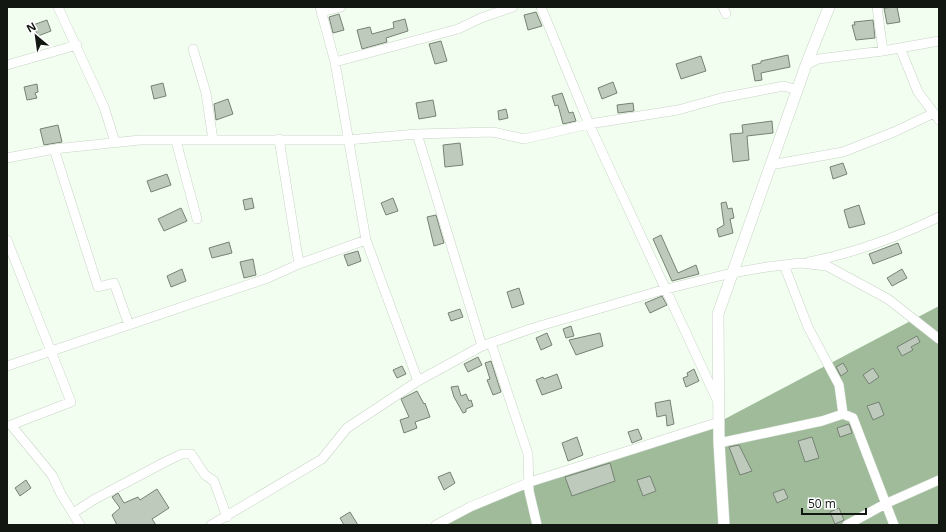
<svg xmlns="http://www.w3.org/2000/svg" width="946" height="532" viewBox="0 0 946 532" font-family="'Open Sans',sans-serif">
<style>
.water{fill:#9fbb9a}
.building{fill:#becabc;stroke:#778275}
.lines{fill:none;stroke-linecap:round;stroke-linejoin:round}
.minor-casing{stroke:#c8d4c6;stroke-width:10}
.tertiary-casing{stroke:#c8d4c6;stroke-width:12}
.minor{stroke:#fff;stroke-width:9}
.tertiary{stroke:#fff;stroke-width:11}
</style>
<rect width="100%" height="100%" fill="#f2fff0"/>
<path class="water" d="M939 306V525H436L470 507 719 422Z"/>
<path class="building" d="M897 7 900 22 887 24 884 8Z
M536 12 542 26 528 30 524 15Z
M339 14 344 30 333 33 329 17Z
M405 19 408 31 386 38 387 42 362 49 357 30 370 27 372 34 394 28 393 22Z
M47 20 51 31 38 36 33 25Z
M873 20 875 38 856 40 852 25H855L854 22Z
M441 41 447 61 435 64 429 44Z
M788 55 790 67 761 73 762 80 755 81 752 65 761 63V61Z
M701 56 706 71 681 79 676 64Z
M613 82 617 93 602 99 598 88Z
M163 83 166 96 154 99 151 86Z
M37 84 38 92 35 93 37 98 27 100 24 87Z
M562 93 569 113 573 112 576 121 563 124 558 105 555 106 552 96Z
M228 99 233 114 216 120 214 104Z
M433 100 436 116 419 119 416 103Z
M633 103 634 111 618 113 617 105Z
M506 109 508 118 499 120 498 111Z
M772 121 773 133 747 136 749 160 733 162 730 134 743 133 742 125Z
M58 125 62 142 44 145 40 129Z
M460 143 463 165 445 167 443 145Z
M843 163 847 174 833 179 830 167Z
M167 174 171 185 151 192 147 181Z
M252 198 254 208 245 210 243 200Z
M393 198 398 211 386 215 381 203Z
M726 202 728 209 732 208 734 218 730 219 733 233 719 237 717 229 724 225 721 203Z
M859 205 865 224 849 228 844 210Z
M181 208 187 221 164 231 158 219Z
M436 215 444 243 434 246 427 217Z
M661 235 678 273 696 265 699 274 672 281 653 239Z
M229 242 232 253 212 258 209 248Z
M898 243 902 253 873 264 869 254Z
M358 251 361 261 348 266 344 255Z
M253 259 256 275 244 278 240 262Z
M182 269 186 281 171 287 167 276Z
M902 269 907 278 892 286 887 278Z
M519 288 524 304 512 308 507 292Z
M662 296 667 305 650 313 645 303Z
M460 309 463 317 451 321 448 313Z
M571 326 574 336 566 338 563 329Z
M547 333 552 345 541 350 536 338Z
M600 333 603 346 576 355 569 340Z
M917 336 920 342 911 347 913 350 902 356 897 347Z
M478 357 482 365 468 372 464 364Z
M491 361 501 392 493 395 487 380 490 379 485 363Z
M843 363 848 371 841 376 836 367Z
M402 366 406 374 397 378 393 370Z
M873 368 879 377 869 384 863 375Z
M694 369 699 381 686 387 683 378 688 376 687 373Z
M557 374 562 388 542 395 536 380 543 377 544 379Z
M458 386 461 396 466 394 469 401 471 400 473 406 466 409V412L463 413 454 397 451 387Z
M417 391 424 404 425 403 430 417 415 422 417 428 404 433 400 420 409 417 401 399Z
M670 400 674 424 667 426 666 415 657 417 655 403Z
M879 402 884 415 873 420 867 406Z
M849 424 852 433 840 437 837 428Z
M638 429 642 439 632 443 628 432Z
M577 437 583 455 568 461 562 443Z
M812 437 819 458 805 462 798 441Z
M739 445 752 471 740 475 729 447Z
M610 463 615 481 572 496 565 477Z
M450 472 455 483 444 490 438 477Z
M650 476 656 491 643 496 637 480Z
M26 480 31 488 20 496 15 488Z
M157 489 169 508 152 519 156 525H117L112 515 120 508 112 497 118 493 124 503 138 497 140 500Z
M784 489 788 498 777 503 773 493Z
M839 508 844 520 835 524 830 512Z
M350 512 358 525H344L340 518Z"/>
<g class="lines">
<g class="minor-casing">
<path id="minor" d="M58 7 104 107 115 142
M320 7 335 62 366 240 418 381
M541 7 589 124 718 402
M723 7 726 14
M877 7 883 51
M321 12 341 7
M900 48 918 92 939 120
M193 49 206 93 213 140
M335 62 458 29 481 18 513 7
M7 65 77 45
M806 65 818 59 883 51 939 41
M417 134 482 346
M279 139 299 264
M176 141 197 219
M54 149 98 287 114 283 129 325
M7 158 54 149 140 140H347L417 134 493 132 524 139 589 124 678 110 721 98 784 86 797 90
M770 165 843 152 894 132 934 113
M7 240 71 402 11 425 52 475 61 494 80 525
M809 262C854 253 898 237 939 217
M784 265 808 327 839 385 843 414
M491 343 528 454 529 491 537 525
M7 366 268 278 299 264 366 240
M719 443 822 421 843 414 853 418 894 525
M73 513 95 499 165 462 182 454H191L205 475 214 481 227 517
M211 525 322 459 347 428 418 381 482 346 533 328 666 289 732 273 767 267 800 263 827 266 888 299 939 339
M436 525 470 507 530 482 719 422
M847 525 885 504 939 480"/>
</g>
<g class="tertiary-casing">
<path id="tertiary" d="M724 525 719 443 718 314 806 65 829 7"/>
</g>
<use href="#minor" class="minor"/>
<use href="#tertiary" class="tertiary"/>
</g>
<rect width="946" height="532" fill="none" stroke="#121712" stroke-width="16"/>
<g transform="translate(36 36) rotate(331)" stroke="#ffffff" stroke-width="3" paint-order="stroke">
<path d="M0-3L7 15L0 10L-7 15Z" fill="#121712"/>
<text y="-6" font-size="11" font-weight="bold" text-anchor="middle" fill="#121712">N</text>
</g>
<path d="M802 508v6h64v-6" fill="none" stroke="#121712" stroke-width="2"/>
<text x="808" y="508" font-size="12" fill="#121712" stroke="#ffffff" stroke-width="3" paint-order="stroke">50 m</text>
</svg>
